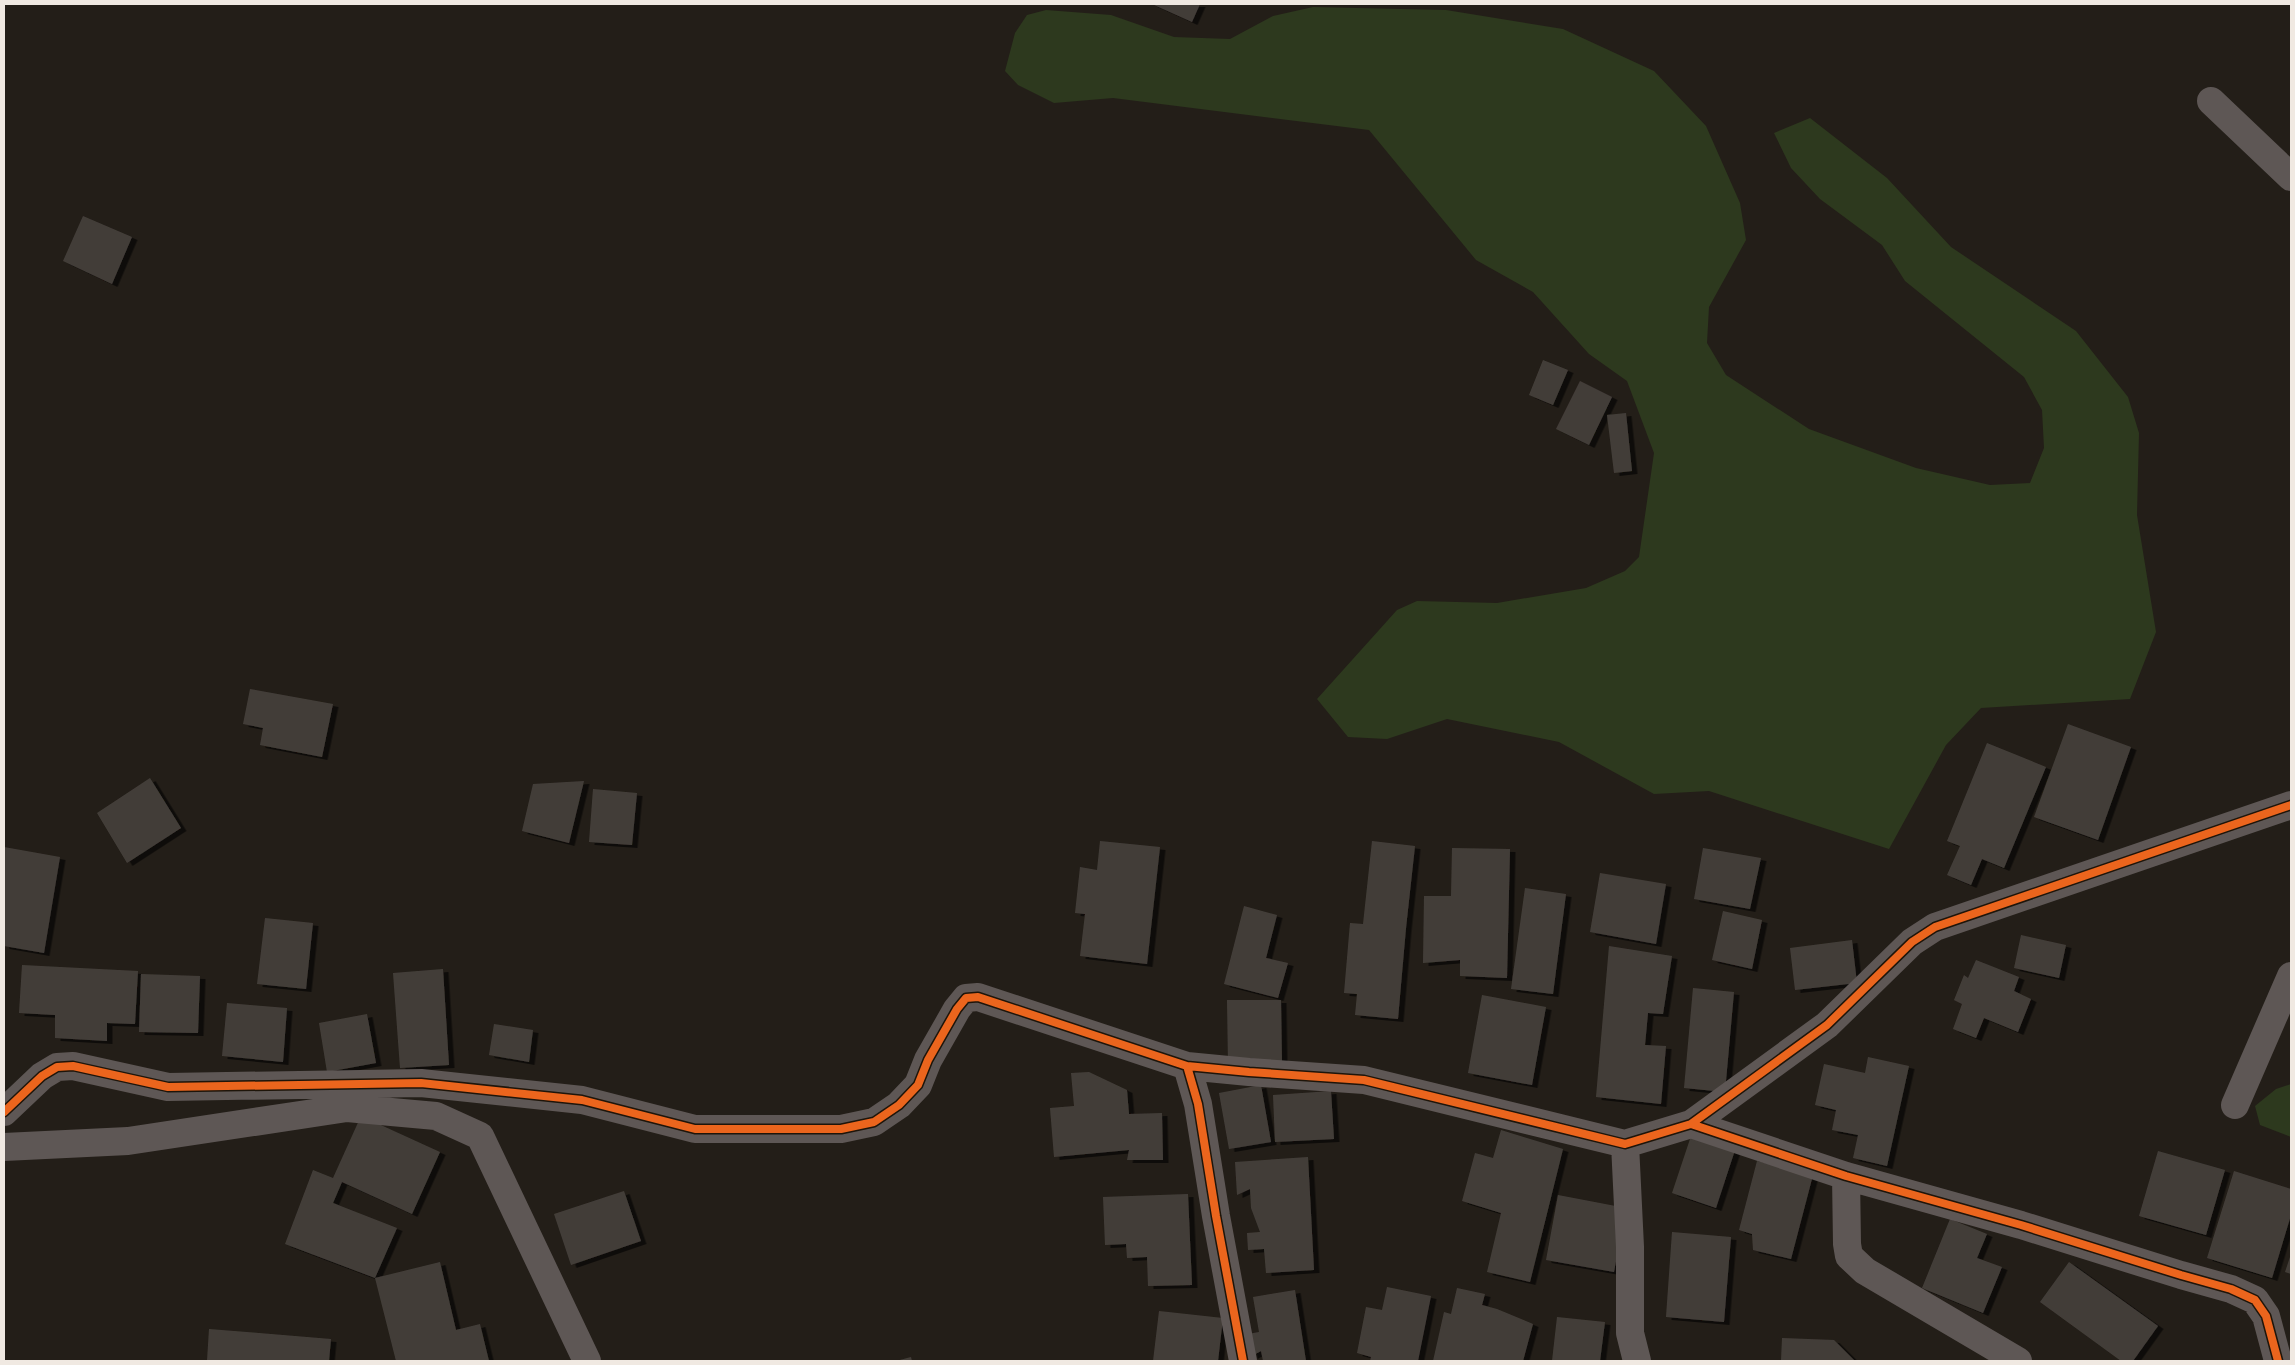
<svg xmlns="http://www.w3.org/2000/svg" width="2295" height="1365" viewBox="0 0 2295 1365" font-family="Commissioner,sans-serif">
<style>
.green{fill:#2d391e}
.building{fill:#433e39;filter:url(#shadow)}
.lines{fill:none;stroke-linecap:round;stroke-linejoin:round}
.minor{stroke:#5e5755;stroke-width:28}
.cycleway-casing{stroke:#1e150a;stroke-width:11}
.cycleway{stroke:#eb651d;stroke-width:8}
</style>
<defs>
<filter id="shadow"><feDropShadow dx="5.5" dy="3" stdDeviation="0" flood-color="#0009"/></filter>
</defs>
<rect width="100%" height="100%" fill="#231e18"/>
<path class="green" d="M1313 7 1446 10 1563 29 1654 71 1706 126 1740 203 1746 240 1709 307 1707 343 1726 375 1809 429 1916 468 1990 485 2030 483 2044 448 2042 410 2024 377 1905 281 1882 245 1820 199 1791 168 1774 133 1810 118 1887 178 1951 247 2076 331 2128 397 2139 433 2137 515 2156 632 2130 699 1981 708 1946 745 1889 849 1709 791 1654 794 1559 742 1447 719 1387 739 1348 737 1317 699 1397 610 1417 601 1497 603 1586 588 1625 571 1639 557 1654 453 1627 381 1589 354 1533 292 1476 260 1369 130 1113 98 1054 103 1018 85 1005 71 1015 33 1027 15 1046 10 1111 15 1174 37 1230 39 1273 16Z
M2291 1084V1137L2260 1125 2255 1106 2276 1089Z"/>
<path class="building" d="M1152 4H1200L1192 22Z
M83 216 132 237 112 284 63 261Z
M1543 360 1568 370 1553 405 1529 395Z
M1580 381 1612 397 1589 445 1556 429Z
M1626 413 1632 471 1614 473 1607 415Z
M250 689 333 704 322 757 260 745 263 728 243 724Z
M2068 724 2131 747 2098 840 2034 817Z
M1987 743 2046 767 2004 868 1982 859 1971 885 1947 875 1960 846 1947 841Z
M150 778 181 828 127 863 97 813Z
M584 781 569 843 522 831 533 784Z
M593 789 637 793 632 845 589 842Z
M1100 841 1160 847 1147 964 1080 956 1085 914 1075 913 1080 867 1097 870Z
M1372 841 1415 846 1406 928 1398 1019 1355 1015 1357 994 1344 993 1350 923 1363 924Z
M4 847 60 857 44 953 4 946Z
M1452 848 1510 849 1507 978 1460 976V960L1423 963 1424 896H1451Z
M1703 848 1761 858 1750 909 1694 899Z
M1600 873 1666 884 1656 944 1590 932Z
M1525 888 1566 894 1553 994 1511 989Z
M1244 906 1277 915 1266 958 1288 963 1278 998 1224 984Z
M1723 911 1762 920 1752 969 1712 960Z
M265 918 313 923 306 989 257 984Z
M2021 935 2066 945 2059 978 2014 968Z
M1852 940 1857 983 1795 990 1790 948Z
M1609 946 1672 956 1663 1014 1648 1013 1645 1045 1666 1046 1661 1104 1596 1097Z
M1976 960 2019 977 2014 991 2031 999 2018 1032 1984 1018 1976 1038 1953 1029 1962 1004 1954 1000 1964 975 1968 978Z
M22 965 138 971 135 1024 107 1023V1041L55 1038V1015L19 1013Z
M443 969 449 1065 400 1068 393 973Z
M141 974 200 976 198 1033 139 1032Z
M1693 988 1734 992 1725 1092 1684 1088Z
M1482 995 1546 1007 1532 1085 1468 1073Z
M1227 1000H1281L1282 1064H1228Z
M227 1003 287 1008 283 1062 222 1056Z
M367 1014 376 1063 327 1072 319 1023Z
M494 1024 533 1030 529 1062 489 1055Z
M1868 1057 1909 1066 1887 1166 1853 1158 1858 1135 1832 1130 1836 1110 1815 1105 1824 1064 1865 1073Z
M1089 1072 1127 1090 1129 1114 1162 1113 1163 1160H1127L1129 1150 1054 1157 1050 1108 1074 1106 1071 1073Z
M1261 1085 1271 1142 1229 1149 1219 1093Z
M1331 1091 1334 1139 1275 1142 1273 1095Z
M361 1116 440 1152 412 1214 342 1182 333 1203 397 1228 375 1278 285 1244 313 1170 333 1178Z
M1501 1130 1563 1149 1530 1282 1487 1272 1501 1213 1462 1201 1475 1153 1493 1158Z
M1692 1133 1736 1147 1716 1208 1672 1193Z
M2158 1151 2225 1170 2206 1235 2139 1216Z
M1308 1157 1314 1270 1266 1273 1264 1249 1248 1250 1247 1233 1260 1232 1251 1208 1250 1189 1237 1195 1235 1162Z
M1757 1161 1813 1175 1791 1259 1753 1250 1752 1234 1739 1230Z
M2234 1171 2291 1189V1215L2272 1278 2207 1258Z
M624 1191 641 1241 571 1265 554 1214Z
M1188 1194 1192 1285 1148 1286 1147 1257 1127 1258 1126 1244 1105 1245 1103 1197Z
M1558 1195 1626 1208 1614 1272 1546 1260Z
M1950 1219 1987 1234 1977 1258 2002 1267 1983 1313 1922 1288Z
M1672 1232 1731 1237 1724 1322 1666 1317Z
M2291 1254V1274L2285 1272Z
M440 1262 456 1330 480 1324 489 1361H396L375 1278Z
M2069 1262 2158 1326 2133 1361H2121L2040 1302Z
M1387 1287 1431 1296 1418 1361H1370L1371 1357 1357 1353 1366 1307 1382 1310Z
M1457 1288 1485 1294 1482 1305 1497 1309 1533 1324 1523 1361H1433L1444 1312 1451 1314Z
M1295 1290 1306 1361H1263L1261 1351 1252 1356 1248 1334 1259 1332 1253 1297Z
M1159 1311 1223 1318 1218 1361H1153Z
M1557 1317 1605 1322 1600 1361H1552Z
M209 1329 331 1339 329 1361H207Z
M1782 1338 1834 1340 1855 1361H1781Z
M911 1357 912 1361H896Z"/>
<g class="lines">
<path class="minor" d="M2211 101 2291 177
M1187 1066 1249 1072 1364 1080 1625 1144 1691 1124 1827 1025 1912 942 1935 927 2291 805
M2235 1105 2291 976
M4 1112 42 1076 57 1067 73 1066 168 1087 421 1083 582 1100 695 1129H841L874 1122 899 1105 918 1085 928 1060 957 1009 966 998 978 997 1187 1066 1198 1104 1216 1216 1243 1361
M1691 1124 1846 1176 2021 1225 2181 1275 2231 1289 2255 1300 2266 1316 2278 1361
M1625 1144 1630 1247V1333L1637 1361
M4 1147 128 1141 347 1108 436 1116 480 1136 587 1361
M1846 1176 1847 1244 1849 1256 1865 1271 2018 1361"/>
<g class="cycleway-casing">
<path id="cycleway" d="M1187 1066 1249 1072 1364 1080 1625 1144 1691 1124 1827 1025 1912 942 1935 927 2291 805
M4 1112 42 1076 57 1067 73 1066 168 1087 421 1083 582 1100 695 1129H841L874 1122 899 1105 918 1085 928 1060 957 1009 966 998 978 997 1187 1066 1198 1104 1216 1216 1243 1361
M1691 1124 1846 1176 2021 1225 2181 1275 2231 1289 2255 1300 2266 1316 2278 1361"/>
</g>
<use href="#cycleway" class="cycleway"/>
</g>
<rect width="2295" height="1365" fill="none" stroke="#f0e9e2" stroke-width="10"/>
</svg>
